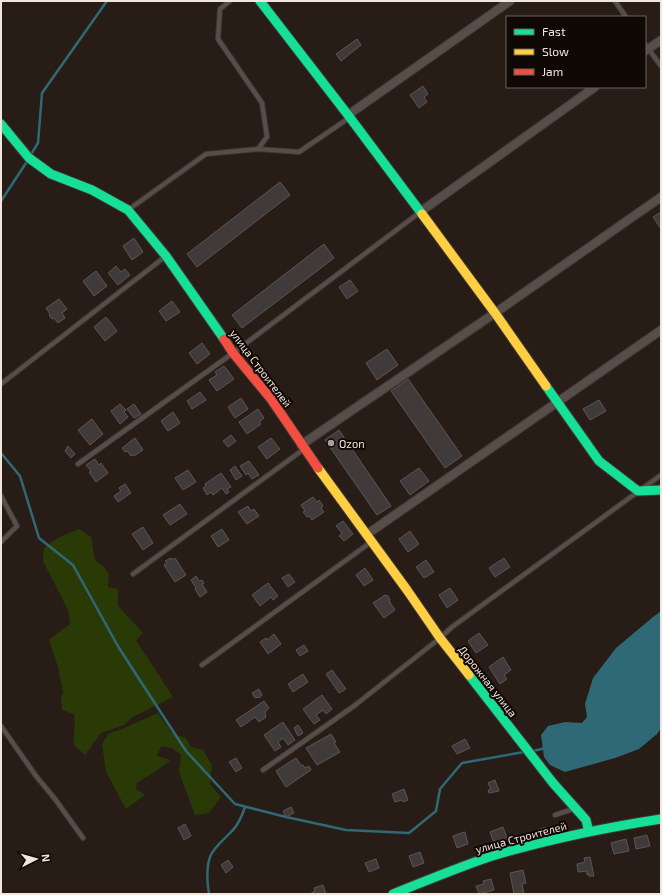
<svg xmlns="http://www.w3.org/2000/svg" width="662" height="895" viewBox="0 0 662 895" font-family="'Exo 2',sans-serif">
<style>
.green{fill:#293a06}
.water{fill:#2f6976}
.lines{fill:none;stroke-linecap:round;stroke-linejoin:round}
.stream{stroke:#2f6976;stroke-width:2.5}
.building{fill:#413a3b;stroke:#5c5556}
.lane-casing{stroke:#413833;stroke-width:6}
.street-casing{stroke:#413833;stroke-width:10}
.fast-casing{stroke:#413833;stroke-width:11}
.slow-casing{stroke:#413833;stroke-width:11}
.jam-casing{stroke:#413833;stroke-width:11}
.lane{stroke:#574e49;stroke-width:4}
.street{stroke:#574e49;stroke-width:8}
.fast{stroke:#16e098;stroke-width:9}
.slow{stroke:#ffcf43;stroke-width:9}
.jam{stroke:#f24e42;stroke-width:9}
.poi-dot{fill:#ab9f97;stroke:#100804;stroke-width:1.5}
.labels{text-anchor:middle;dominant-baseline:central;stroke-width:4;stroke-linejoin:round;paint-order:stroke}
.street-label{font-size:11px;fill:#f2e5dc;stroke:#100804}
.poi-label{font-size:11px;fill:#f2e5dc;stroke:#100804;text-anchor:start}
</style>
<rect width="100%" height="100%" fill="#281d16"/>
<path class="green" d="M79 529 91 537 95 560 104 567 109 574 108 587 118 589V606L143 633 136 640 173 697 131 718 124 725 101 733 85 755 74 745C73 734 76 725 74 714L62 710 61 698 63 692 58 667 49 640 70 624 68 610 43 561 44 548C54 539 66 534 79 529Z
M158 713 173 734 186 738 191 747 203 750 212 765 210 784 221 797 209 813 195 815 179 772 181 754 172 748 161 746 157 756 170 760C160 770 148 775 137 783L136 789 145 795 126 809 106 772 102 744 109 733 122 729Z"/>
<path class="water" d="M660 612 661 728 657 734 639 749 615 758 565 772 550 765 544 757 541 735 548 726 565 722 582 723 587 717 585 704 593 678 616 648 653 617Z"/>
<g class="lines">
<path class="stream" d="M30 156 38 143 42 93 107 1
M1 201 28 160
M1 453 20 476 39 538 73 565 119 648 186 751 235 804 286 817 346 830 409 833 436 811 440 789 462 763 524 752
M533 751 546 748
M209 894C207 882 206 869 210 857 214 846 225 839 232 831 239 824 242 816 245 807"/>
</g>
<path class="building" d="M357 39 361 45 341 61 336 54Z
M423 86 428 94 424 97 427 102 419 108 410 95Z
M280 182 290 195 197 267 187 254Z
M661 212V229L653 217Z
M134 238 143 252 132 260 123 246Z
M324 244 334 258 242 328 232 315Z
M116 266 121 272 125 269 130 275 118 285 108 273Z
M96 271 107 286 94 296 83 281Z
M350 280 358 291 347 299 339 287Z
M59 299 67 309 62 313 65 318 58 323 54 318 52 319 49 315 50 314 46 308Z
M172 301 180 312 166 321 159 311Z
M106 317 117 331 105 341 94 327Z
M202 343 210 354 197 364 189 353Z
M387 349 398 365 377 380 366 363Z
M224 366 234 379 217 391 209 380 217 375 215 372Z
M408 379 462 456 445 468 391 391Z
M200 392 206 400 192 409 187 401Z
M241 398 248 409 235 418 228 407Z
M599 400 606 411 590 420 583 409Z
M120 404 126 410 124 412 128 417 120 424 111 411Z
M134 404 141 414 134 418 127 409Z
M258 409 264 418 259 422 261 424 247 434 239 422Z
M173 412 180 423 168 431 161 421Z
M92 419 103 434 90 445 78 430Z
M339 430 391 506 377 515 325 440Z
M231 435 236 441 228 447 223 441Z
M135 438 143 450 134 456 133 455 131 456 127 451 125 452 122 448Z
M271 438 280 449 267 459 258 447Z
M68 446 75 454 71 458 65 451Z
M95 459 99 465 101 463 108 473 96 482 89 472 91 471 86 465Z
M249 461 259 475 252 479 248 473 246 475 240 466Z
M235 466 242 476 236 480 230 470Z
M419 468 429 481 410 495 400 481Z
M188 470 196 482 183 490 175 478Z
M221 473 231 487 227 489 229 492 226 494 222 488 213 495 211 492 207 495 203 488 206 486 205 484Z
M125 484 131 493 118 502 114 496 121 491 119 488Z
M313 497 317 502 319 500 323 506 321 508 324 512 312 520 309 516 307 517 303 512 305 511 301 505Z
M180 504 187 514 170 525 163 515Z
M248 506 251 511 254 509 259 516 247 524 238 512Z
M343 521 353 534 344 541 339 536 342 533 336 526Z
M143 527 153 543 143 550 132 534Z
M222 529 229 540 218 547 211 536Z
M410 531 419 544 408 552 399 539Z
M171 558 172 560 175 558 186 575 175 582 164 565 167 563 165 561Z
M504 558 510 567 495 577 489 568Z
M426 560 434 572 424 578 416 567Z
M365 568 373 580 364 586 356 575Z
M289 574 295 582 288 587 282 578Z
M196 576 199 581 202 580 204 583 202 584 207 592 200 597 195 589 196 588 191 580Z
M268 583 278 596 273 600 271 597 260 606 252 595Z
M450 588 458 600 447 608 439 595Z
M385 595 386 596 387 595 390 599 389 601 395 610 384 618 373 603Z
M479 633 488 645 476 653 468 641Z
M274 634 281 644 268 654 260 642 266 638 267 640Z
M304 645 308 651 300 656 296 650Z
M503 657 511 670 504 675 507 679 500 684 489 667Z
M332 670 346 689 339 693 326 674Z
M303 674 308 682 293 692 288 684Z
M259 689 262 695 259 698 258 697 255 698 252 693Z
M322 695 332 709 326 714 323 710 316 715 320 720 314 724 303 709Z
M264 701 269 708 265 712 266 717 259 722 255 717 241 727 236 720Z
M283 722 295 740 288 745 283 738 278 742 281 747 275 751 264 735Z
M298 725 303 733 298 736 294 728Z
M331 734 336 742 334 743 340 752 317 765 306 748Z
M465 739 470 748 457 754 452 746Z
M236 758 242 768 236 772 229 762Z
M296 758 301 765H303L305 768 309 766 311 770 286 787 276 771Z
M495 780 499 791 489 793 488 790 491 789 488 783Z
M404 789 408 800 403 802 402 800 395 802 392 794Z
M291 807 294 813 286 817 283 811Z
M185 824 191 836 184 840 178 828Z
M503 827 508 841 495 846 490 832Z
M546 827 548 835 539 837 537 830Z
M465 832 468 844 457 848 453 836Z
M647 835 650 846 636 849 634 838Z
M626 839 629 851 614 854 611 843Z
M420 852 424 863 413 867 409 856Z
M590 857 594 876H589V874L587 875V871L578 872 577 864 585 862 584 858Z
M376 859 379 868 369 872 365 863Z
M228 860 233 867 226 873 221 865Z
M523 870 526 883 522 884 524 894H514L510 873Z
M491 879 494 890 479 894 476 886 484 884 483 881Z
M323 885 326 894H310L315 891 314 888Z"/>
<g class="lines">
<g class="lane-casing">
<path id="lane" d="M230 1 220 9 218 39 262 103 267 137 258 149
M615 1 626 17
M645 44 661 66
M128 210 206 154 258 149 299 152 349 118
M1 384 166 256
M78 464 233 353 419 213
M1 496 17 526 1 542
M133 574 304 449
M202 665 371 542
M480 688 488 681
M496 709 503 704
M1 726 36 776 55 799 83 838
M263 770 354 706 440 638 452 627 661 475
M555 815 570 810 574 806"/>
</g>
<g class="street-casing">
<path id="street" d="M645 51 661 40
M348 115 510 1
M420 212 595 87
M301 445 495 313 661 197
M366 535 661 330"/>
</g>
<g class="fast-casing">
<path id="fast" d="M260 1 348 115 422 214
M1 124 29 158 51 174 92 190 128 210 166 256 224 339
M546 386 599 461 638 491 661 490
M469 675 553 783 586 820 589 832
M393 894C425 881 457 868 489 857 545 840 603 828 661 819"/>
</g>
<g class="slow-casing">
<path id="slow" d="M422 214 495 313 546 386
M318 468 407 590 440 638 469 675"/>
</g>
<g class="jam-casing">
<path id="jam" d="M224 339 233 353 271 399 318 468"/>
</g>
<use href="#lane" class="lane"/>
<use href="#street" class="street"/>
<use href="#fast" class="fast"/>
<use href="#slow" class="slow"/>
<use href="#jam" class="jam"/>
</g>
<circle class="poi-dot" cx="331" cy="443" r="4"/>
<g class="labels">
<g class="street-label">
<text transform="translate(261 368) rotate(53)">улица Строителей</text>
<text transform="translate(488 681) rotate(52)">Дорожная улица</text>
<text transform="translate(521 837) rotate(-15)">улица Строителей</text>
</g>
<g class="poi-label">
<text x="339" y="443">Ozon</text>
</g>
</g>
<rect width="662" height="895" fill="none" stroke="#f2e5dc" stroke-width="4"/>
<rect x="506" y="16" width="140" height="72" fill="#100804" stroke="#6a605a"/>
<rect x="514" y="29" width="20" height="6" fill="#16e098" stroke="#6a605a"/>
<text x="542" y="36" font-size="12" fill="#f2e5dc">Fast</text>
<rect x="514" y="49" width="20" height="6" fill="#ffcf43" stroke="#6a605a"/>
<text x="542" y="56" font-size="12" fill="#f2e5dc">Slow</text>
<rect x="514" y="69" width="20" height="6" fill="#f24e42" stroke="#6a605a"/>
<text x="542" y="76" font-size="12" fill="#f2e5dc">Jam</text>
<g transform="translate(36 859) rotate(84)" stroke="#100804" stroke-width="3" paint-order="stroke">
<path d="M0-3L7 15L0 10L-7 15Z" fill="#f2e5dc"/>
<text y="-6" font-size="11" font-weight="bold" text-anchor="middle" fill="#f2e5dc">N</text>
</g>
</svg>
